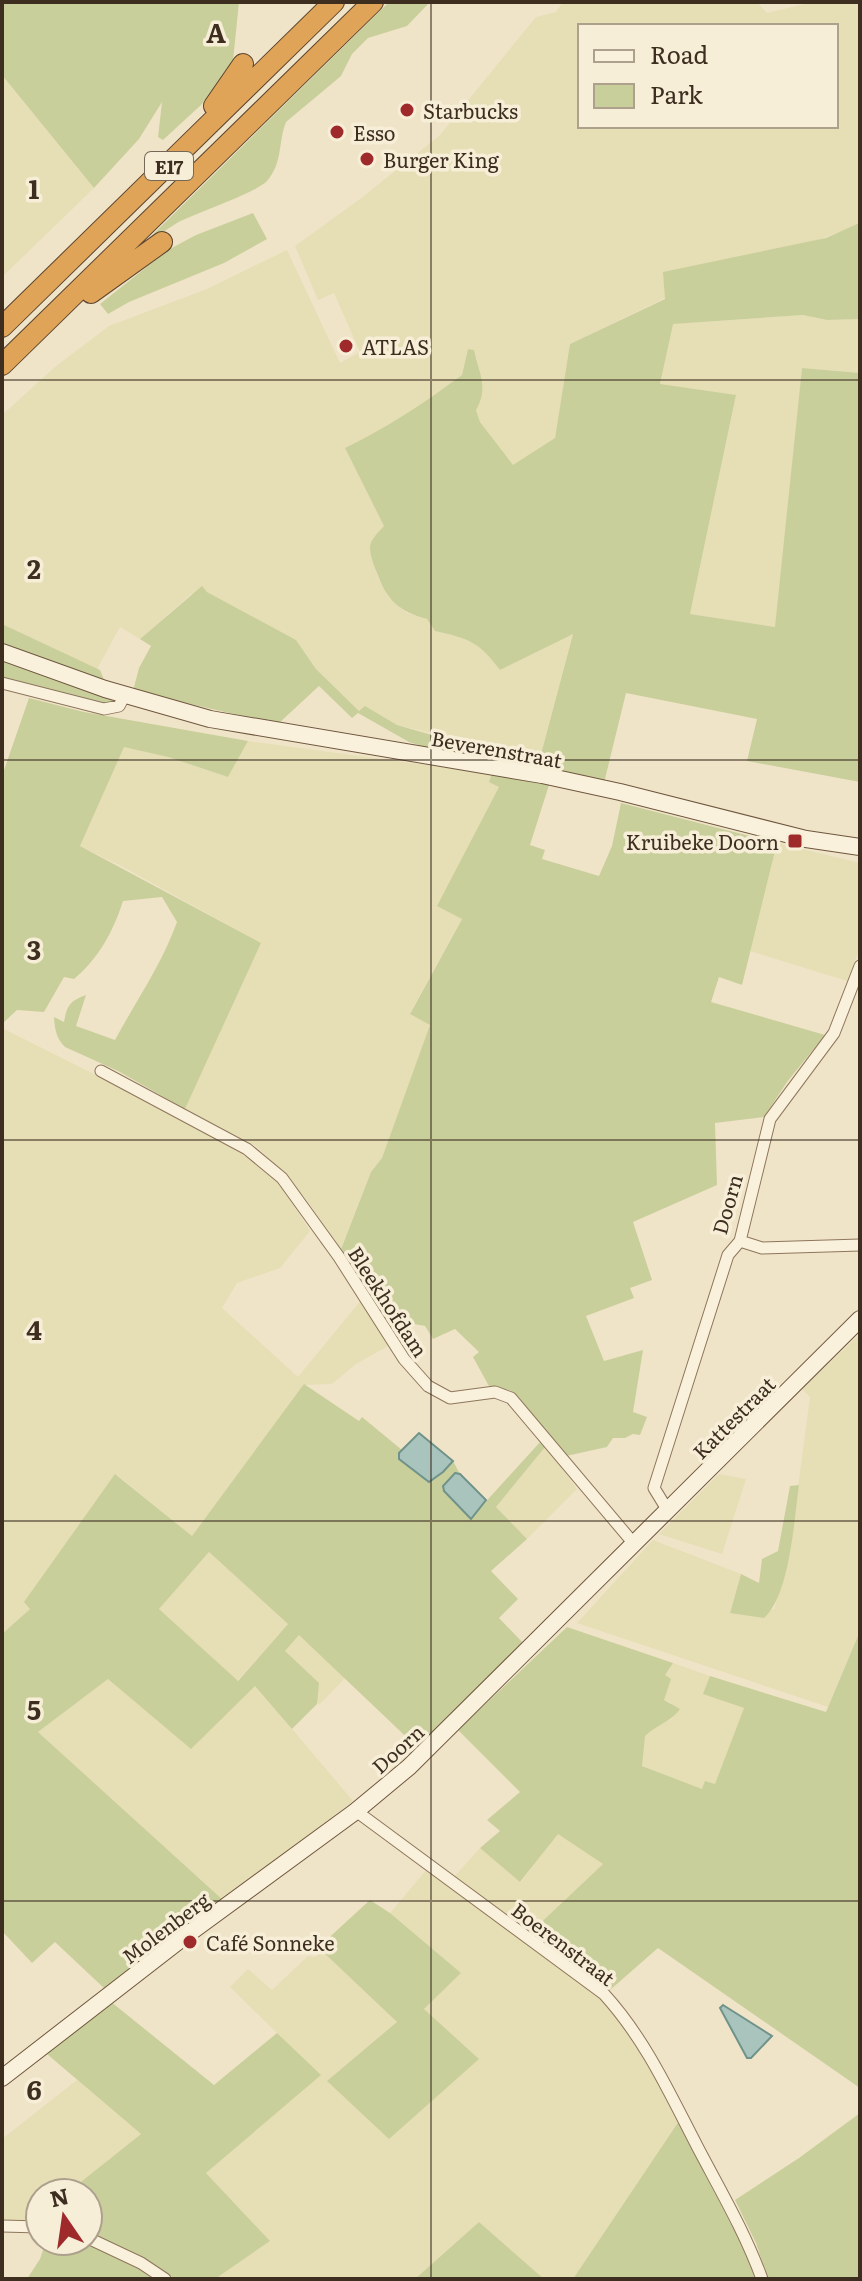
<svg xmlns="http://www.w3.org/2000/svg" width="862" height="2281" viewBox="0 0 862 2281" font-family="Literata,serif">
<style>
.farmland{fill:#e6deb5;fill-rule:evenodd}
.green{fill:#c9cf9b;fill-rule:evenodd}
.water{fill:#a9c4bc;stroke:#6f938a;stroke-width:2}
.lines{fill:none;stroke-linecap:round;stroke-linejoin:round}
.street-casing{stroke:#8d765c;stroke-width:13}
.secondary-casing{stroke:#6f573f;stroke-width:18}
.highway-casing{stroke:#5b4430;stroke-width:22}
.street{stroke:#faf1dc;stroke-width:11}
.secondary{stroke:#faf1dc;stroke-width:16}
.highway{stroke:#e0a458;stroke-width:20}
.grid{fill:none;stroke:#3d2e20;stroke-width:2;stroke-opacity:0.55}
.poi-dot{fill:#9e2a2b;stroke:#f7eed8;stroke-width:3}
.labels{text-anchor:middle;dominant-baseline:central;stroke-width:7;stroke-linejoin:round;paint-order:stroke}
.shield{fill:#f7eed8;stroke:#756857;stroke-width:2}
.shield-label{font-size:18px;font-weight:bold;fill:#3d2e20}
.poi-label{font-size:20px;fill:#3d2e20;stroke:#f7eed8;text-anchor:start}
.street-label{font-size:20px;fill:#3d2e20;stroke:#f7eed8}
.grid-label{font-size:26px;text-anchor:middle;font-weight:bold;fill:#3d2e20;stroke:#f7eed8;stroke-width:7;stroke-linejoin:round;paint-order:stroke}
</style>
<rect width="100%" height="100%" fill="#f0e4c8"/>
<path class="farmland" d="M563 2H757L767 13 813 2H860V224L665 298 570 344 555 438 513 466 480 422 476 410 480 371 474 350 468 349 462 375 413 411 376 433 345 448 385 526 373 540 374 566 379 580 388 597 407 613 427 619 435 631 465 638 484 648 500 670 573 633 540 758 397 725 365 706 359 711 316 669 296 640 207 592 191 594 140 639 120 627 97 669 2 624V415L55 367 109 326 207 289 287 250 340 363 360 352 334 293 318 300 295 246 360 199 439 136 536 17 556 12ZM580 26H836V126H580Z
M2 75 94 188 2 277Z
M803 315 827 320 860 319V373L802 368 776 627 690 614 736 396 660 385 672 324Z
M248 741 492 774 500 786 438 906 462 918 410 1013 431 1024 382 1158 371 1172 340 1250 309 1203 282 1171 256 1146 185 1109 261 943 123 867 80 846 124 746 168 757 228 777Z
M777 843 860 863V948L847 981 750 951Z
M2 1028 170 1112 261 1165 281 1185 310 1231 280 1268 237 1283 222 1308 298 1377 362 1299 388 1346 356 1364 332 1384 304 1385 192 1536 116 1474 30 1609 2 1634Z
M860 1334V1631L828 1707 577 1623 653 1540 741 1574 730 1612 774 1609 789 1556 810 1397 802 1389Z
M546 1446 577 1489 527 1539 496 1507Z
M719 1474 746 1479 722 1554 659 1534Z
M209 1552 288 1624 237 1681 159 1609Z
M299 1634 345 1678 319 1705 285 1651Z
M673 1663 710 1676 704 1694 744 1708 715 1785 702 1789 642 1766 644 1736 653 1728 673 1718 671 1703 664 1700 665 1675Z
M108 1679 255 1685 353 1801 223 1900 38 1732Z
M558 1833 603 1864 532 1931 454 1877 480 1848 521 1882Z
M427 1869 586 1986 609 2007 646 2061 679 2121 573 2279H544L479 2222 415 2279H215L270 2241 206 2173 320 2075 230 1987 248 1969 272 1990 308 1956 315 1957 322 1951 397 2022 478 2058 424 2009 461 1973 390 1913Z
M77 2080 141 2134 67 2193H40V2214L28 2224 2 2222V2139Z"/>
<path class="green" d="M2 2H239L233 61 230 68 201 105 163 140 158 137 162 102 139 139 94 188 2 75Z
M389 2H430L407 26 368 38 352 54 341 76 286 122C278 142 283 163 267 181 256 193 196 213 177 223 162 232 149 243 135 252Z
M253 213 267 239 224 263 129 302 108 314 100 304 168 250 196 235Z
M857 224H860V319L827 320 803 315 673 324 660 384 736 395 690 614 775 627 802 368 860 373V782L747 761 757 719 626 693 604 783 434 750 409 742 358 713 352 718 319 686 278 724 133 691 139 668 151 646 140 639 202 586 207 592 296 640 316 669 359 711 365 706 397 725 439 737 540 758 573 634 500 670C478 641 470 639 435 631L427 619C399 611 387 601 377 573 374 566 370 555 370 548 370 539 379 532 384 526L345 448C387 428 424 403 462 375L468 349 474 350C479 373 489 388 476 410L480 422 513 465 555 438 570 344 665 299 663 272 826 238Z
M2 624 100 670 105 682 2 643Z
M2 659 111 699 115 702 108 706 2 678Z
M29 698 84 712 248 741 228 777 168 757 124 747 80 846 261 943 185 1109 118 1071 65 1047C56 1038 55 1030 54 1017L64 1022C67 1005 70 1001 86 995L76 1026 115 1040C136 1001 162 964 177 922L162 897 123 901C113 932 99 958 74 979L64 977 44 1012 17 1010 2 1024V776Z
M492 774 549 785 530 845 545 850 542 859 599 876 612 846 621 803 777 843 742 985 719 977 711 1002 825 1035 787 1082 764 1117 715 1123 717 1185 633 1222 652 1280 630 1288 634 1298 586 1316 604 1361 643 1350 633 1412 647 1417 640 1435 633 1434 625 1438H613L607 1447 566 1456 518 1396 510 1390 490 1388 473 1357 479 1352 455 1329 433 1339 425 1326 403 1322 388 1328 320 1242 330 1235 341 1249 371 1172 382 1158 430 1025 410 1014 462 919 437 906 499 787 489 782Z
M304 1384 359 1421 362 1417 402 1450 399 1453 429 1482 443 1472 453 1461 460 1474H454L443 1486 471 1518 541 1441 546 1446 496 1507 527 1539 491 1571 518 1599 499 1618 524 1644 420 1750 299 1635 285 1651 319 1683 317 1704 292 1729 255 1686 191 1749 108 1679 38 1732 223 1900 105 1989 55 1942 32 1963 2 1931V1634L30 1609 24 1602 115 1474 192 1536ZM209 1552 288 1624 238 1681 159 1609Z
M799 1485C794 1520 790 1595 764 1618L730 1613 741 1574 759 1583 762 1559 778 1551 790 1486Z
M567 1627 673 1663 665 1675 671 1679 664 1700 680 1709C671 1722 656 1725 645 1736L642 1766 702 1789 705 1781 715 1784 744 1708 703 1694 710 1676 826 1712 860 1631V2088L658 1948 610 1990 532 1931 603 1864 558 1834 520 1882 480 1848 500 1831 487 1820 520 1792 458 1730Z
M370 1900 390 1913 461 1973 424 2009 479 2059 389 2139 327 2081 397 2022 322 1951 325 1947 322 1944Z
M110 2001 214 2085 277 2033 321 2075 206 2173 270 2241 215 2279H175L121 2247 88 2233V2193H67L141 2134 47 2054Z
M860 2113V2279H768L756 2243 735 2200 799 2158Z
M679 2121C707 2172 738 2223 755 2279H573Z
M479 2222 544 2279H415Z
M46 2241H84L136 2267 153 2279H27L40 2259Z"/>
<path class="water" d="M419 1433 453 1461 443 1472 429 1482 399 1459V1453Z
M455 1473 460 1474 486 1500 471 1519 444 1491 443 1486Z
M723 2005 772 2036 751 2058H747L720 2008Z"/>
<g class="lines">
<g class="street-casing">
<path id="street" d="M2 683 104 709 119 706 125 695
M101 1071 247 1149 282 1178 339 1257 404 1359 428 1386 450 1398 495 1392 511 1398 635 1545
M740 1241 762 1248 860 1245
M668 1511 654 1488 728 1255 740 1241 770 1119 834 1033 860 966
M356 1811 604 1994C645 2039 669 2092 697 2146 720 2190 745 2232 762 2279
M2 2226 40 2227
M88 2238 141 2263 165 2279"/>
</g>
<g class="secondary-casing">
<path id="secondary" d="M2 652 105 689 210 719 542 775 620 792 806 839 860 847
M2 2078 184 1937 356 1811 409 1767 860 1319"/>
</g>
<g class="highway-casing">
<path id="highway" d="M214 106 243 64
M91 293 162 242
M2 327 334 2
M2 365 373 2"/>
</g>
<use href="#street" class="street"/>
<use href="#secondary" class="secondary"/>
<use href="#highway" class="highway"/>
</g>
<path class="grid" d="M431 2V2279M2 380H860M2 760H860M2 1140H860M2 1521H860M2 1901H860"/>
<g class="poi-dot">
<circle cx="407" cy="110" r="8"/>
<circle cx="337" cy="132" r="8"/>
<circle cx="367" cy="159" r="8"/>
<circle cx="346" cy="346" r="8"/>
<rect x="787" y="833" width="16" height="16" rx="4"/>
<circle cx="190" cy="1942" r="8"/>
</g>
<g class="labels">
<rect class="shield" x="145" y="152" width="48" height="28" rx="6"/>
<g class="shield-label">
<text x="169" y="166">E17</text>
</g>
<g class="poi-label">
<text x="423" y="110">Starbucks</text>
<text x="353" y="132">Esso</text>
<text x="383" y="159">Burger King</text>
<text x="362" y="346">ATLAS</text>
<text x="779" y="841" text-anchor="end">Kruibeke Doorn</text>
<text x="206" y="1942">Café Sonneke</text>
</g>
<g class="street-label">
<text transform="translate(497 748) rotate(10)">Beverenstraat</text>
<text transform="translate(726 1204) rotate(-74)">Doorn</text>
<text transform="translate(389 1301) rotate(57)">Bleekhofdam</text>
<text transform="translate(733 1417) rotate(-45)">Kattestraat</text>
<text transform="translate(397 1748) rotate(-42)">Doorn</text>
<text transform="translate(165 1927) rotate(-37)">Molenberg</text>
<text transform="translate(564 1943) rotate(37)">Boerenstraat</text>
</g>
</g>
<g class="grid-label">
<text x="216" y="43">A</text>
<text x="34" y="199">1</text>
<text x="34" y="579">2</text>
<text x="34" y="960">3</text>
<text x="34" y="1340">4</text>
<text x="34" y="1720">5</text>
<text x="34" y="2100">6</text>
</g>
<rect width="862" height="2281" fill="none" stroke="#3d2e20" stroke-width="8"/>
<rect x="578" y="24" width="260" height="104" fill="#f7eed8" stroke="#ada18e" stroke-width="2"/>
<rect x="594" y="50" width="40" height="12" fill="#faf1dc" stroke="#ada18e" stroke-width="2"/>
<text x="650" y="64" font-size="24" fill="#3d2e20">Road</text>
<rect x="594" y="84" width="40" height="24" fill="#c9cf9b" stroke="#ada18e" stroke-width="2"/>
<text x="650" y="104" font-size="24" fill="#3d2e20">Park</text>
<g transform="translate(64 2217) rotate(347)"><circle r="38" fill="#f7eed8" stroke="#ada18e" stroke-width="2"/>
<path d="M0-6L14 30L0 20L-14 30Z" fill="#9e2a2b"/>
<text y="-12" font-size="22" font-weight="bold" text-anchor="middle" fill="#3d2e20">N</text>
</g>
</svg>
